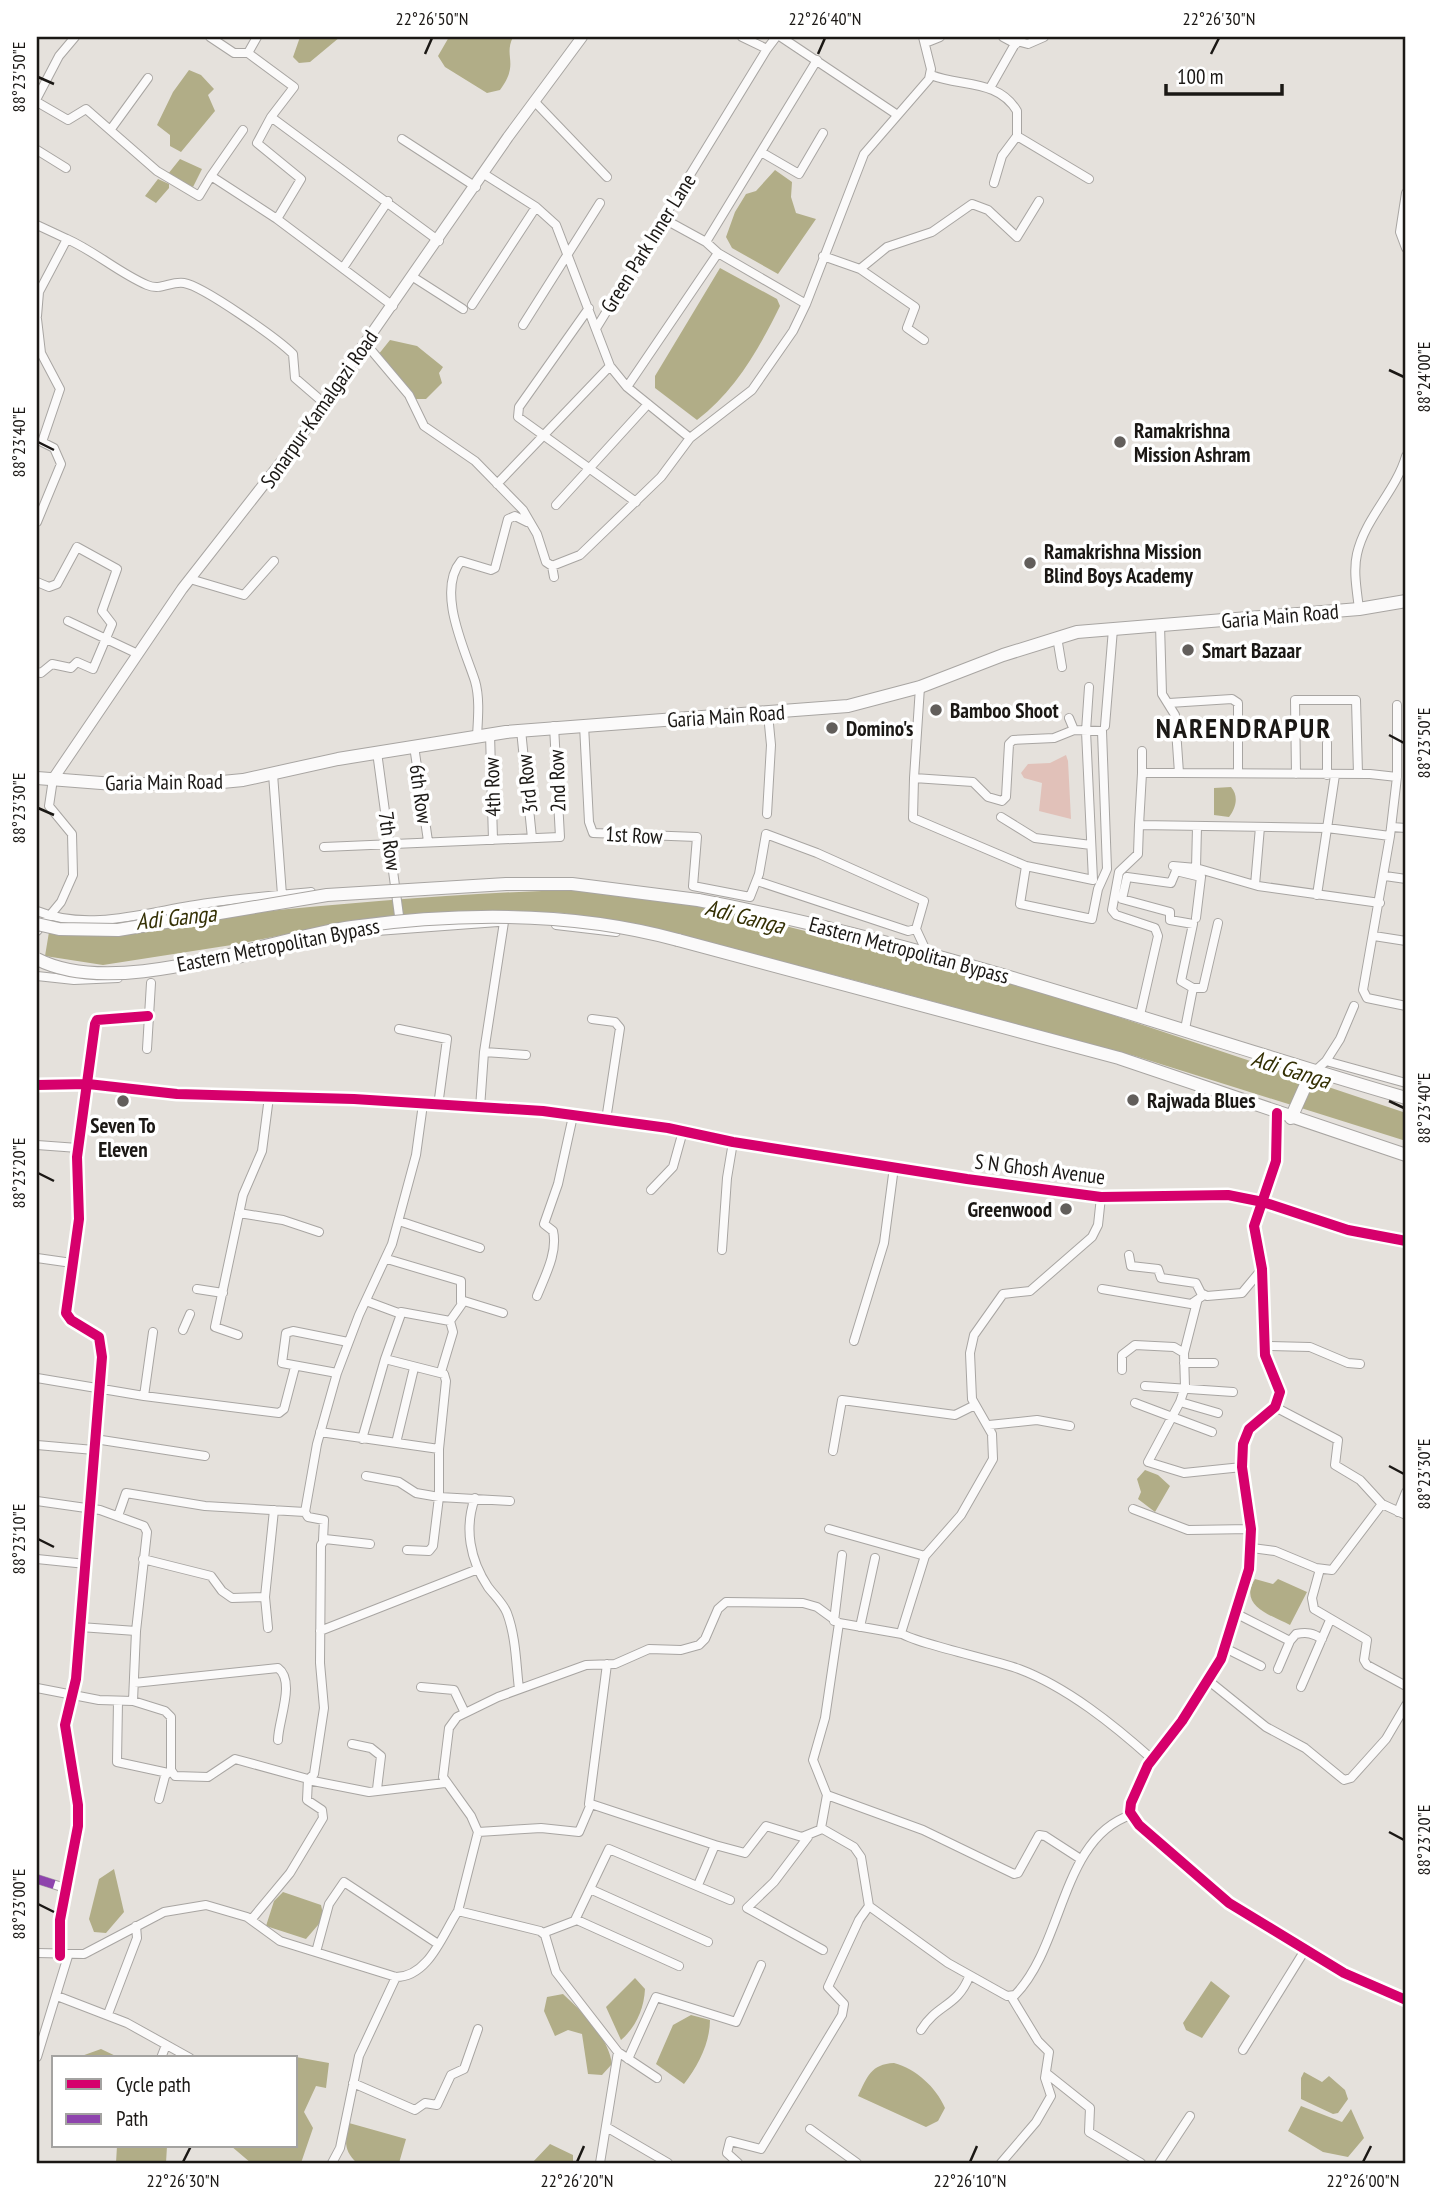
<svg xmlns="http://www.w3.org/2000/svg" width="1443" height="2200" viewBox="0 0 1443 2200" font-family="'PT Sans Narrow',sans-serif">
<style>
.green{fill:#e1c1b9}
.water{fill:#b1ad87}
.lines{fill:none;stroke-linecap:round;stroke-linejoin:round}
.minor-casing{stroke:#a8a5a2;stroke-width:10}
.secondary-casing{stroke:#a8a5a2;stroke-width:12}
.primary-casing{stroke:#a8a5a2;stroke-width:14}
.minor{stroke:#fbfafa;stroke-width:8}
.secondary{stroke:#fbfafa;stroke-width:10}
.primary{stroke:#fbfafa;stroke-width:12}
.primary-bridge-casing{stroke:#a8a5a2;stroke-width:14;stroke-linecap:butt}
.primary-bridge{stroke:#fbfafa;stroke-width:12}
.quiet{stroke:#8e44ad;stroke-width:9;stroke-dasharray:18 9;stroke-linecap:butt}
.cycleway-casing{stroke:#fff;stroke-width:15}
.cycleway{stroke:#d6006c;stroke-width:10}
.ticks{fill:none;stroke:#1b1815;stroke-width:2.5}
.poi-dot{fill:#625e5b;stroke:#fff;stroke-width:2.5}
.labels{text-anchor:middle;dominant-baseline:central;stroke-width:7;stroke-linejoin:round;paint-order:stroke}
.street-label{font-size:21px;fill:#1b1815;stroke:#fff}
.poi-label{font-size:21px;font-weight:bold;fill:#1b1815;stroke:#fff;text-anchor:start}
.water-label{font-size:23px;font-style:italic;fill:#343004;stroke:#fff}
.district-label{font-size:28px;font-weight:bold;letter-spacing:2px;fill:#1b1815;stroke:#fff}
.neatline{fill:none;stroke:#1b1815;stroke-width:2.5}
.ticks-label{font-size:18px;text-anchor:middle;fill:#1b1815}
</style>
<rect width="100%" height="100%" fill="#e5e1dc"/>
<path class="green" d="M1066 755 1068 761 1071 819 1039 811 1042 783 1024 778 1021 773 1028 764 1050 763Z"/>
<path class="water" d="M300 37H340L310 62 299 63 293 57Z
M449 37H513C503 57 520 63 500 90L487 93 445 67 438 56Z
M189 70 201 75 214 89 208 95 215 111 181 152 170 146V135L157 125 173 92Z
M180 159 202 169 193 187 168 174Z
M775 170 792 182 791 197 796 213 816 219 778 274 732 248 726 237 735 212 746 194 756 191Z
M158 179 169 184V188L156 203 145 196Z
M720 268 777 299 780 306C759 349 735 391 697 420L655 388V376Z
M390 340 417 346 443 367 439 373 442 383 426 399H414L378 355Z
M1231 787C1239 796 1236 808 1229 817L1214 815V788Z
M575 890 700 904 1047 993 1406 1113V1141L1135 1056 857 981 673 933 563 913 497 910 353 921 238 944 103 965 45 956 49 932C224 917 399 894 575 890Z
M1145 1470 1158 1475 1170 1486 1155 1512 1138 1499 1141 1492 1137 1479Z
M1255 1579 1273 1584 1278 1579 1307 1592 1290 1625C1270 1615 1238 1605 1255 1579Z
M114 1869 124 1912 106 1933 94 1932 89 1919 99 1879Z
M283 1892 321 1905 324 1918 306 1939 266 1926 274 1901Z
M635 1978 645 1989C644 2009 636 2027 621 2040L606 2007Z
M1211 1981 1230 1996 1202 2038 1186 2030 1183 2023Z
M563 1994C583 2013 608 2036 612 2064L602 2075 588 2074 582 2034 568 2030 555 2036 544 2011 547 1997Z
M691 2015 710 2020C710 2043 698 2066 684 2084L656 2064 673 2025Z
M101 2049 120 2058H76Z
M296 2057 329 2063 326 2088 316 2086 304 2112 313 2128 301 2163H251L231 2146H296Z
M894 2063C916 2069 936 2087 945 2108L938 2121 926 2127 858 2096C867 2077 871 2064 894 2063Z
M1304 2072 1322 2082 1329 2076 1345 2090 1348 2099 1338 2113 1333 2114 1301 2099V2078Z
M1301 2106 1342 2122 1351 2109 1364 2138 1348 2157 1323 2152 1288 2131Z
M349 2123 406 2139 399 2163H357C343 2150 345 2141 349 2123Z
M550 2144 573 2155V2163H532Z
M117 2146H167L166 2163H116Z"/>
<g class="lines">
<g class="minor-casing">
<path id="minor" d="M210 37 234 53H248L294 87 271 117 439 241
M781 37 896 114
M1003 37 1016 44
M1017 41 1028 44 1044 37
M925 43 940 37
M767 49 776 37
M248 53 257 37
M931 75C961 87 998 79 1017 111V136L1089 179
M990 88 1019 37
M37 98 59 56 75 37
M37 102 68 120 86 109 157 171 199 196 211 176 277 219 393 306
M535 102 607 177
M271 117 257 143 301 179 277 219
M111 129 148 78
M402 139 476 187
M37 150 66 168
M761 152 799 174 823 133
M484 174 536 207 556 225 610 366 627 387 690 438
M211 176 243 130
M994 183 1002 156 1017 136
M1406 193 1400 232 1406 248
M37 225 67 239
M706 242 817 60
M718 253 806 304
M823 256 860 269 887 247 932 232 972 204 988 210 1017 237 1039 201
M343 268 388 201
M860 269 915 307 907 328 924 340
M413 277 463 309
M472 305 536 207
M589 308 519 407 518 417 636 502
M37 316 39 292 67 239C96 252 119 273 147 285 161 291 170 281 184 283 203 286 278 339 293 354L295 378 324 403
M37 319 41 353 60 389 42 442 54 448 61 464 37 522
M523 325 600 203
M597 327 767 49 742 37
M366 344 409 395 424 426 475 461 523 510 537 534 546 562 552 566 580 555 661 477 690 438 752 390 793 331 806 304 864 154 929 79 931 69 923 37
M627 387 718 253 706 242 664 219
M497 484 610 366
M556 505 648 404
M552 566 554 577
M190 579 244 595 274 561
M37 582 49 587 57 584 77 547 117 569 102 611 112 624 93 669 77 662 71 668 52 664 41 673 37 672
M1359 609C1357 591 1353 571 1357 554 1365 518 1396 491 1406 456
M68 621 138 654
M1160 625 1162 694 1175 715 1179 773 1370 774 1397 777 1390 836 1327 828 1139 825 1142 773H1179
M1057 637 1062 667
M1169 703 1232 699 1238 703V772
M1069 718 1074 730 1102 731 1107 869 1098 889 1092 919 1020 904 1026 866 913 818 914 778 973 782 988 797 1002 801 1006 797 1009 744 1013 740 1054 738 1074 730
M584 725 589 822 593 833 697 837 693 886 750 897 759 874 766 834 817 853 924 901 916 929 908 931 757 881
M1105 726 1113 629
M521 730 532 838
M490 734 493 840
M477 736C478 719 480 698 475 681 465 650 436 591 461 561L491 570 495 568 508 519 515 516 527 522
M1327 743V775
M414 746 428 841
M1142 751V773
M377 752 400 923
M273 774 282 895
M1296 774 1295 700H1356L1358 774
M1397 777V705
M914 778 920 687
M767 814 771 745 768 714
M1001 817 1035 838 1091 845
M1139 825 1138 854 1119 872 1112 910 1116 915 1155 928 1158 936 1140 1015
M1392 827 1406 828
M1390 836 1363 990 1367 998 1406 1006
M324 847 560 837 554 726
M1026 866 1093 880 1086 731 1089 687
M1173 866 1196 868 1197 827
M1196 868 1258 886 1380 903
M1385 876 1406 879
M1255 885 1260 827
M1317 895 1335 775
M37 911C91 933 153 910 208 903 242 898 277 895 311 892
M556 925 616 932
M916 929 928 955
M37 931 61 902 73 875 72 834 49 806 53 779
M350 933 498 922
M1374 936 1406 941
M238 959 307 942
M37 976 74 980 118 978
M1193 988H1203L1218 923
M592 1019 615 1022 620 1028 606 1120
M399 1029 447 1039 438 1106
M1185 1029 1193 988 1181 981 1193 924 1170 920V912L1122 899 1127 877 1171 883 1176 871 1201 877 1196 918
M147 1049 151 983
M484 1052 526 1055
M1326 1061 1340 1039 1354 1006
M1314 1072 1326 1061 1406 1083
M37 1085 88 1084 177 1094 354 1099 543 1111 668 1128 733 1142 967 1179 1101 1197 1228 1195 1263 1202 1348 1230 1406 1241
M480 1108 484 1052 504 922
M1277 1113 1276 1161 1254 1226 1262 1269 1265 1355 1280 1392 1275 1407 1249 1429 1243 1444 1242 1467 1251 1529 1249 1569 1221 1659 1182 1721 1148 1765 1131 1803 1130 1812 1139 1825 1229 1903 1344 1973 1406 2000
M37 1145 78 1148
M651 1190 673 1167 683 1131
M1101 1197 1098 1225 1092 1237 1030 1291 1003 1294 974 1335 970 1353 972 1399 992 1434 993 1459 961 1515 925 1556 901 1633C911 1642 998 1661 1019 1669 1067 1687 1114 1725 1152 1759
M239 1213 283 1220 319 1232
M399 1221 480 1248
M722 1250 727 1178 733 1142
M1129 1255 1131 1266 1158 1269 1161 1278 1196 1283 1201 1293 1207 1296 1242 1293 1262 1269
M37 1258 72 1263
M387 1259 461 1281V1302
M197 1289 223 1293
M1102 1289 1191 1304 1204 1295
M537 1296C545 1276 558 1252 553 1231L544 1224 558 1184 573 1116
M366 1301 401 1314 385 1359
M401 1312 450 1321 464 1301 503 1313
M183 1330 190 1314
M238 1335 215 1327 243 1195 262 1151 269 1097
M854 1341 884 1243 894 1167
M1265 1346 1310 1347 1348 1363 1360 1364
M1184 1353 1197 1302
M1184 1363H1214
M1122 1370V1355L1135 1345 1174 1347 1184 1353 1185 1387 1180 1402 1148 1462 1184 1473 1242 1467
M441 1372 453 1332 450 1321
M337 1373 282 1363 286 1333 293 1331 348 1342
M37 1378 144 1396 279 1413 284 1409 295 1367
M1145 1386 1233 1392
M144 1396 153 1332
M1180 1402 1218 1413
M1135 1403 1212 1432
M989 1425 1037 1420 1070 1426
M320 1432 439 1449 446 1381 444 1374 385 1359 362 1439
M95 1439 205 1456
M396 1443 414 1368
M37 1445 94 1450
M833 1451 842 1400 955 1415 975 1405
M366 1476 399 1482 416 1493 439 1497 510 1501
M475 1498C464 1528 470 1560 488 1587 494 1595 503 1603 507 1613 516 1637 516 1664 519 1689
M37 1501 100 1510 144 1526 147 1532 136 1631 133 1701 99 1700 37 1688
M1382 1504 1406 1515
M1133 1509 1188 1530 1251 1529
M1398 1512 1406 1492
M118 1516 126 1493 205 1506 305 1512
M829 1529 925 1556
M323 1540 324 1520 308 1517 305 1512 317 1444 337 1373 359 1315 392 1244 416 1155 423 1104
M370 1544 325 1539 321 1545 320 1663 324 1708 314 1774 308 1780 369 1792 445 1783
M1252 1548 1275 1551 1316 1568 1332 1570 1382 1504 1360 1480 1335 1465 1338 1440 1275 1407
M407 1550 429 1551 433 1546 439 1497V1449
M37 1559 86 1564
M143 1559 211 1576 222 1591 232 1598 265 1597
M1320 1569 1312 1598 1314 1609 1367 1640 1364 1660 1367 1665 1406 1686
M1237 1614 1290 1641 1296 1634C1307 1632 1313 1633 1322 1639
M834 1621 842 1555
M839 1623 825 1718 813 1760 827 1795 821 1828 854 1847 861 1857 869 1906 948 1963 1007 1996 1015 1995C1064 1945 1061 1838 1131 1815
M80 1627 136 1631
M860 1627 875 1558
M268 1628 265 1597 274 1510
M320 1631 478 1569
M1225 1648 1261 1666
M1278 1669 1290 1641
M1209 1681 1266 1727 1305 1748 1344 1780 1351 1778 1386 1739 1406 1705
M134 1683 278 1668C296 1681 278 1721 278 1740
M421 1687 454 1690 465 1713
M1301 1687 1330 1620
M118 1701 117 1762 168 1773
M133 1701 165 1711 171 1717V1770L175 1776 208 1777 235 1759 308 1779 307 1800 322 1810 323 1818 290 1873 251 1920
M352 1744 371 1748 381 1756 377 1789
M827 1795 923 1830 1014 1874 1018 1873 1039 1835 1045 1836 1079 1858
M159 1799 165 1776 171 1770
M589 1804 607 1664
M478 1832 541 1828 579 1832 591 1804 715 1845 698 1885
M808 1837 774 1882 747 1908 823 1950
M715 1845 745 1853 766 1826 802 1837 822 1829
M37 1879 65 1888
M590 1889 708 1942
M458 1911 478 1832 471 1816 443 1777 449 1728 457 1717 498 1697 586 1665 615 1664 649 1649 681 1650 699 1645 705 1639 718 1609 726 1602 803 1603 817 1607 839 1623 902 1634
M575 1920 609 1849 730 1900
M543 1933 577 1920 679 1966
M316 1952 329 1904 344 1882 438 1944
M37 1953 84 1954 164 1912 206 1905 247 1917 280 1941 396 1977C429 1977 443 1933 458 1911L540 1931 545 1935 556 1972 618 2052 600 2163
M60 1956V1920L78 1826V1805L65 1725 76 1679 102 1357 99 1337 71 1320 66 1313 79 1219 77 1157 95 1024 97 1020 148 1016
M57 1996 127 2023 190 2058
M108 2014 137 1938 136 1926
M921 2030C937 2004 957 2007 969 1977
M1243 2050 1305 1950
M618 2052 657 2078
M37 2057 68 1956
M161 2058 166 2045
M628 2059 656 1997 736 2022 761 1965
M1046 2073 1090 2108 1089 2132 1141 2163
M353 2083 415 2110 425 2103 437 2105 451 2075 464 2069 478 2029
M608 2128 668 2163
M810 2129 857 2163
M332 2163 340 2148 359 2056 396 1977
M738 2163 727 2153 730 2141 761 2149 842 2015 844 2004 828 1987 859 1920 869 1906
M1001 2163 1036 2122 1051 2096 1045 2078 1049 2052 1038 2041 1012 1998
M1159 2163 1190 2116"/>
</g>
<g class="secondary-casing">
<path id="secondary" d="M53 779 182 589 293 447 508 137 582 37"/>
</g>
<g class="primary-casing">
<path id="primary" d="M37 778 114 784H201L243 780 338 759 506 732 848 706 920 687 1003 655 1077 632 1359 609 1406 601
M698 900C940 945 1171 1030 1406 1098
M678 940 1119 1058 1406 1155
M1291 1118 1312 1071"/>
</g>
<use href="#minor" class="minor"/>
<use href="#secondary" class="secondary"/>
<use href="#primary" class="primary"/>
<g class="primary-bridge-casing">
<path id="primary-bridge" d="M37 924 59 929 118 930 327 895 506 884H572L698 900
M37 959C118 1001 265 939 352 927 461 912 572 911 678 940"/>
</g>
<use href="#primary-bridge" class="primary-bridge"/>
<path class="quiet" d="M37 1879 65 1888"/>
<g class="cycleway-casing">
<path id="cycleway" d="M37 1085 88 1084 177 1094 354 1099 543 1111 668 1128 733 1142 967 1179 1101 1197 1228 1195 1263 1202 1348 1230 1406 1241
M1277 1113 1276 1161 1254 1226 1262 1269 1265 1355 1280 1392 1275 1407 1249 1429 1243 1444 1242 1467 1251 1529 1249 1569 1221 1659 1182 1721 1148 1765 1131 1803 1130 1812 1139 1825 1229 1903 1344 1973 1406 2000
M60 1956V1920L78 1826V1805L65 1725 76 1679 102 1357 99 1337 71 1320 66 1313 79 1219 77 1157 95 1024 97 1020 148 1016"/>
</g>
<use href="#cycleway" class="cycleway"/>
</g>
<path class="ticks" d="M425 54 432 38M818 54 825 38M1211 54 1219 38M38 77 54 84M1389 370 1404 377M38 442 54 450M1389 735 1404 743M38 808 54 815M1389 1101 1404 1108M38 1173 54 1181M1389 1466 1404 1474M38 1539 54 1547M1389 1832 1404 1840M38 1904 54 1912M183 2162 191 2146M577 2162 584 2146M970 2162 977 2146M1363 2162 1371 2146"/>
<g class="poi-dot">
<circle cx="1120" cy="442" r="7"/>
<circle cx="1030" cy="563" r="7"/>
<circle cx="1188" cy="650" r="7"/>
<circle cx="936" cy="710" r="7"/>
<circle cx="832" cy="728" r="7"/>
<circle cx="1133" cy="1100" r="7"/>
<circle cx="123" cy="1101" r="7"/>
<circle cx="1066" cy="1209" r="7"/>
</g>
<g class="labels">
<g class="street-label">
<text transform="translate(648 243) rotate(-58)">Green Park Inner Lane</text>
<text transform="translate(319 409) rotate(-55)">Sonarpur-Kamalgazi Road</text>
<text transform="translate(1280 616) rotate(-5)">Garia Main Road</text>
<text transform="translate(726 716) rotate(-4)">Garia Main Road</text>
<text transform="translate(557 781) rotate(-92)">2nd Row</text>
<text transform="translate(164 782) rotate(-1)">Garia Main Road</text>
<text transform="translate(527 784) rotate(-96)">3rd Row</text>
<text transform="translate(492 787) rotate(-92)">4th Row</text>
<text transform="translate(421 794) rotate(82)">6th Row</text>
<text transform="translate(634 835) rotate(3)">1st Row</text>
<text transform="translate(390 841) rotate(82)">7th Row</text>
<text transform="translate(278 945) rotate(-11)">Eastern Metropolitan Bypass</text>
<text transform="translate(909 950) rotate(15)">Eastern Metropolitan Bypass</text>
<text transform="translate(1040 1169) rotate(7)">S N Ghosh Avenue</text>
</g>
<g class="poi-label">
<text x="1134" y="430">Ramakrishna<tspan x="1134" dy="24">Mission Ashram</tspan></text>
<text x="1044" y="551">Ramakrishna Mission<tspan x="1044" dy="24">Blind Boys Academy</tspan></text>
<text x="1202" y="650">Smart Bazaar</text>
<text x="950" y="710">Bamboo Shoot</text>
<text x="846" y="728">Domino's</text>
<text x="1147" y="1100">Rajwada Blues</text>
<text x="123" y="1125" text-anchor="middle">Seven To<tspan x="123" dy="24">Eleven</tspan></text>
<text x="1052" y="1209" text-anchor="end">Greenwood</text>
</g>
<g class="water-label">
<text transform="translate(745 916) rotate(14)">Adi Ganga</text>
<text transform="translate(176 917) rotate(-6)">Adi Ganga</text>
<text transform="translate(1291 1069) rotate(17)">Adi Ganga</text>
</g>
<g class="district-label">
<text x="1244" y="727">NARENDRAPUR</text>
</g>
</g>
<rect width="1443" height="2200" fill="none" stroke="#ffffff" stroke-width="77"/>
<rect x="52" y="2056" width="245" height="91" fill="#ffffff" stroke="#a4a3a1" stroke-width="2"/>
<rect x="66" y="2079" width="35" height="10" fill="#d6006c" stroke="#a4a3a1" stroke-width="2"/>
<text x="116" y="2092" font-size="21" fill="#1b1815">Cycle path</text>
<rect x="66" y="2114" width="35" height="10" fill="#8e44ad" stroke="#a4a3a1" stroke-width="2"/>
<text x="116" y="2126" font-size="21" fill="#1b1815">Path</text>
<path d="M1166 84v10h116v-10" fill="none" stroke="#1b1815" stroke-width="3.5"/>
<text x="1177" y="84" font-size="21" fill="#1b1815" stroke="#ffffff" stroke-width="5" paint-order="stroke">100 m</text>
<rect x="38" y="38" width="1366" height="2124" class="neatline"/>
<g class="ticks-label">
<text x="432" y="25">22°26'50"N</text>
<text x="825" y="25">22°26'40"N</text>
<text x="1219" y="25">22°26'30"N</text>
<text transform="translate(19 77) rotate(-90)" y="6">88°23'50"E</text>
<text transform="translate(1424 377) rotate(-90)" y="6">88°24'00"E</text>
<text transform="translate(19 442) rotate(-90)" y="6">88°23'40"E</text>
<text transform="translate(1424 743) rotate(-90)" y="6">88°23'50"E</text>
<text transform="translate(19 808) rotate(-90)" y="6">88°23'30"E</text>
<text transform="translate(1424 1108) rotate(-90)" y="6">88°23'40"E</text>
<text transform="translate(19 1173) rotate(-90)" y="6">88°23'20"E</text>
<text transform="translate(1424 1474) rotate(-90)" y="6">88°23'30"E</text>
<text transform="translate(19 1539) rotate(-90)" y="6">88°23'10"E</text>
<text transform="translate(1424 1840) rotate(-90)" y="6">88°23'20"E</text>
<text transform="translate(19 1904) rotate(-90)" y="6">88°23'00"E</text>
<text x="183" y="2187">22°26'30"N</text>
<text x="577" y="2187">22°26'20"N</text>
<text x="970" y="2187">22°26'10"N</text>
<text x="1363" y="2187">22°26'00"N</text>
</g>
</svg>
